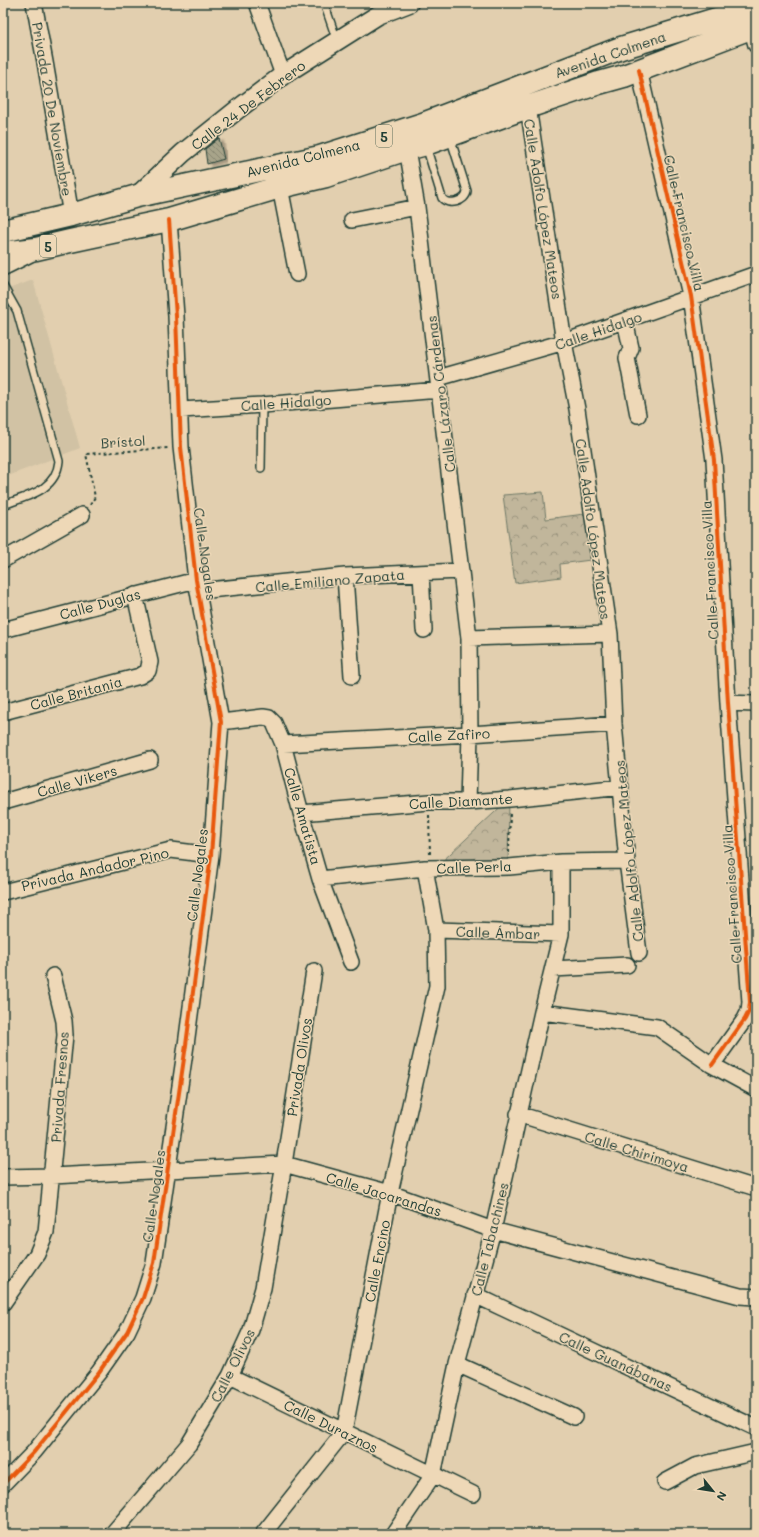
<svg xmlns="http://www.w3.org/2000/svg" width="759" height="1537" viewBox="0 0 759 1537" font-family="Mali,sans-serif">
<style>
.built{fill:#d1c2a4}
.park{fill:url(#park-crowns);stroke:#707a68}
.building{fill:url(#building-back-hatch);stroke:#1f3d34;filter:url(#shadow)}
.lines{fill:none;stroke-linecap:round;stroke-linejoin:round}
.service-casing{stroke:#1f3d34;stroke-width:10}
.minor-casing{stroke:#1f3d34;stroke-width:18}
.tertiary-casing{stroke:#1f3d34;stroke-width:21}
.primary-casing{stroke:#1f3d34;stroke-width:25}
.path{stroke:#1f3d34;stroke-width:2;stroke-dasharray:3 3;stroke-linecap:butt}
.service{stroke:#eed8b7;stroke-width:7}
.minor{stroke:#eed8b7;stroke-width:15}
.tertiary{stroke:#eed8b7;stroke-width:18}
.primary{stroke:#eed8b7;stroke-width:22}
.cycleway-casing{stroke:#eed8b7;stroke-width:6}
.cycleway{stroke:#e8590c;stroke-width:4}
.labels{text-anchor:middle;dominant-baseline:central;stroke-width:3;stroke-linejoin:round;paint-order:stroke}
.shield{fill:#eed8b7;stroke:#5d6c5b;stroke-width:1}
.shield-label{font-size:13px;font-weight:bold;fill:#1f3d34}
.street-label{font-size:14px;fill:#1f3d34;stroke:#eed8b7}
</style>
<defs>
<pattern id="park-crowns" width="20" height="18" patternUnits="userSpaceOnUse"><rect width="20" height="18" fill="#c1b69b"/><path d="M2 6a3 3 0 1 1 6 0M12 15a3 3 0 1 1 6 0" fill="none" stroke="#9c957f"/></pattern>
<pattern id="building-back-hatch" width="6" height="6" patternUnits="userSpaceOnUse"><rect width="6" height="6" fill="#a8a48a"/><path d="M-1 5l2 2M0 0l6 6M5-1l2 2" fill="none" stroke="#888772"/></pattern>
<filter id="shadow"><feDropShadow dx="4" dy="2.5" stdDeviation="1" flood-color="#0004"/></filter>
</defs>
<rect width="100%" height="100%" fill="#e2cfaf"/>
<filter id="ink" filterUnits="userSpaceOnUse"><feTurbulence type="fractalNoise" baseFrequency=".025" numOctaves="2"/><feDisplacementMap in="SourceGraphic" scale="8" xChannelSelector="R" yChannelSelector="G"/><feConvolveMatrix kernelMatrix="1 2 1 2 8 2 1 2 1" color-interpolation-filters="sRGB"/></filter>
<g filter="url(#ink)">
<path class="built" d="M33 280 80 448 3 478V291Z"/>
<path class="park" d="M543 492 546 519 592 513 598 559 560 564 561 577 515 583 503 495Z
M509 799 508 866 436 867Z"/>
<path class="building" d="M219 138 224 159 207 164 205 149Z"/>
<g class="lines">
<g class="service-casing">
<path id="service" d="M324 3 337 41
M426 146 442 198C448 206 466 202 467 191L450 137
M3 286 17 311 59 461C56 491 27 496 3 505
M261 468 262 405"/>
</g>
<g class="minor-casing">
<path id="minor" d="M34 3 45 62 71 215
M257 3 283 75
M751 27 756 45
M639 70 691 296 714 460 728 703 750 1002 749 1011 745 1019 712 1065
M528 107 564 342 577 409 610 634 614 724 627 861 639 953
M407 149 417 207 469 638 470 734 468 802
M280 187 297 274
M352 220 417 207
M625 321 631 348 627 358 638 415
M438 378 564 342 756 274
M181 410 262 405 439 390
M3 560 82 515
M421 573 424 630
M345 576 352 676
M199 591 345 576 461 571
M3 630 196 580
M469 638 610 634
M728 703 756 704
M3 712 140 676 148 671 150 662 135 595
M221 722 263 717 269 718 274 723 283 744 301 813 320 879 351 962
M283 744 470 734 614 724
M3 802 150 760
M301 813 429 802H468L510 799 621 787
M320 879 425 868 509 867 561 862 627 861
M3 892 171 850 211 855
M436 930 561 934
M553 969 627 965
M542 1012 657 1027 712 1065 756 1089
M518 1114 756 1188
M3 1177 52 1176 284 1164 390 1193 493 1230 740 1296 756 1297
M475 1295 756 1428
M3 1303 37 1254 46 1232 65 1035 64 1021 53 976
M457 1364 574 1417
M230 1376 473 1494
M665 1482 695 1466 756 1452
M3 1484 34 1452 68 1410 99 1372 127 1332 143 1298 154 1263 186 1045 211 855 221 722 196 580 181 447 176 316 169 220
M112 1534 189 1444 230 1376 251 1330 263 1288 284 1164 314 971
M263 1534 344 1432 390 1193 437 986 436 930 425 868
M393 1534 433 1475 457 1364 493 1230 542 1012 561 934V862"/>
</g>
<g class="tertiary-casing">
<path id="tertiary" d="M137 196 183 153 238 109 283 75 378 15 409 3
M3 266 31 252"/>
</g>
<g class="primary-casing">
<path id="primary" d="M3 231 71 215 137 196 320 157 423 124 621 48 726 16 756 9
M3 253 36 249 70 241 169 220 280 187 326 176 407 149 426 144 528 107 599 83 624 76 756 26"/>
</g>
<path class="path" d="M90 505 95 497 86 454 168 448
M429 815 430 855
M509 853 510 812"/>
<use href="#service" class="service"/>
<use href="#minor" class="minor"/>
<use href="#tertiary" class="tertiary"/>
<use href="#primary" class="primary"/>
<g class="cycleway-casing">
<path id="cycleway" d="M639 70 691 296 714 460 728 703 750 1002 749 1011 745 1019 712 1065
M3 1484 34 1452 68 1410 99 1372 127 1332 143 1298 154 1263 186 1045 211 855 221 722 196 580 181 447 176 316 169 220"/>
</g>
<use href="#cycleway" class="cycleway"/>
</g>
</g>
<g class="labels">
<g class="shield">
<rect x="376" y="125" width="16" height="22" rx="3"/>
<rect x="40" y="235" width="16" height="22" rx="3"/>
</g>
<g class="shield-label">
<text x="384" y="136">5</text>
<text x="48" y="246">5</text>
</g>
<g class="street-label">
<text transform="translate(610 54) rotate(-19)">Avenida Colmena</text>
<text transform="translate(248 105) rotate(-37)">Calle 24 De Febrero</text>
<text transform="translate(53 109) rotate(80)">Privada 20 De Noviembre</text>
<text transform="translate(303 158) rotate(-14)">Avenida Colmena</text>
<text transform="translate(544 209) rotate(81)">Calle Adolfo López Mateos</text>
<text transform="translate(685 223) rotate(77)">Calle Francisco Villa</text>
<text transform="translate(598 330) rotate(-19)">Calle Hidalgo</text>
<text transform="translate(440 394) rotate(-97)">Calle Lázaro Cárdenas</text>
<text transform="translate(286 402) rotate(-4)">Calle Hidalgo</text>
<text transform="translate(123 441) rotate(-4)">Brístol</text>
<text transform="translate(594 529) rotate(82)">Calle Adolfo López Mateos</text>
<text transform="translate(206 554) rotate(82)">Calle Nogales</text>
<text transform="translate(709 570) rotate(-93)">Calle Francisco Villa</text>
<text transform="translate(330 580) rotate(-5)">Calle Emiliano Zapata</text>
<text transform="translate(100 604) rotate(-15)">Calle Duglas</text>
<text transform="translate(76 693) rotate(-15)">Calle Britania</text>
<text transform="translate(449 735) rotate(-3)">Calle Zafiro</text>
<text transform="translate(77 781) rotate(-16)">Calle Vikers</text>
<text transform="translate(461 801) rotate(-3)">Calle Diamante</text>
<text transform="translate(303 816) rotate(74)">Calle Amatista</text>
<text transform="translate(628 851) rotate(-96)">Calle Adolfo López Mateos</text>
<text transform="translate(474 867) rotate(-2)">Calle Perla</text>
<text transform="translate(95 869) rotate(-13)">Privada Andador Pino</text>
<text transform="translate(197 875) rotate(-83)">Calle Nogales</text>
<text transform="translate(731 894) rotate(-94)">Calle Francisco Villa</text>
<text transform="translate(498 932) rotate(2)">Calle Ámbar</text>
<text transform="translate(299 1067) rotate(-81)">Privada Olivos</text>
<text transform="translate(59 1087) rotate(-86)">Privada Fresnos</text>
<text transform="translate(637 1151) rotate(17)">Calle Chirimoya</text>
<text transform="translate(384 1194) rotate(17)">Calle Jacarandas</text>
<text transform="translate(153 1196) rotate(-82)">Calle Nogales</text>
<text transform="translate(489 1239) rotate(-76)">Calle Tabachines</text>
<text transform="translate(377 1261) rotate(-79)">Calle Encino</text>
<text transform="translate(616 1361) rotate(25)">Calle Guanábanas</text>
<text transform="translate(232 1365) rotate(-63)">Calle Olivos</text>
<text transform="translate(331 1426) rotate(26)">Calle Duraznos</text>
</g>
</g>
<rect width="759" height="1537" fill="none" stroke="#eed8b7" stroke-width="16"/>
<rect x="8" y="8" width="743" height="1521" fill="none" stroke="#1f3d34" stroke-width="1.5" filter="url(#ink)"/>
<g transform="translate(713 1491) rotate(120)" stroke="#eed8b7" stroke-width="3" paint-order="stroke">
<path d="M0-3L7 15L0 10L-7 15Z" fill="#1f3d34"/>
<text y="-6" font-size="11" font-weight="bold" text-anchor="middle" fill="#1f3d34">N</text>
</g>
</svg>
